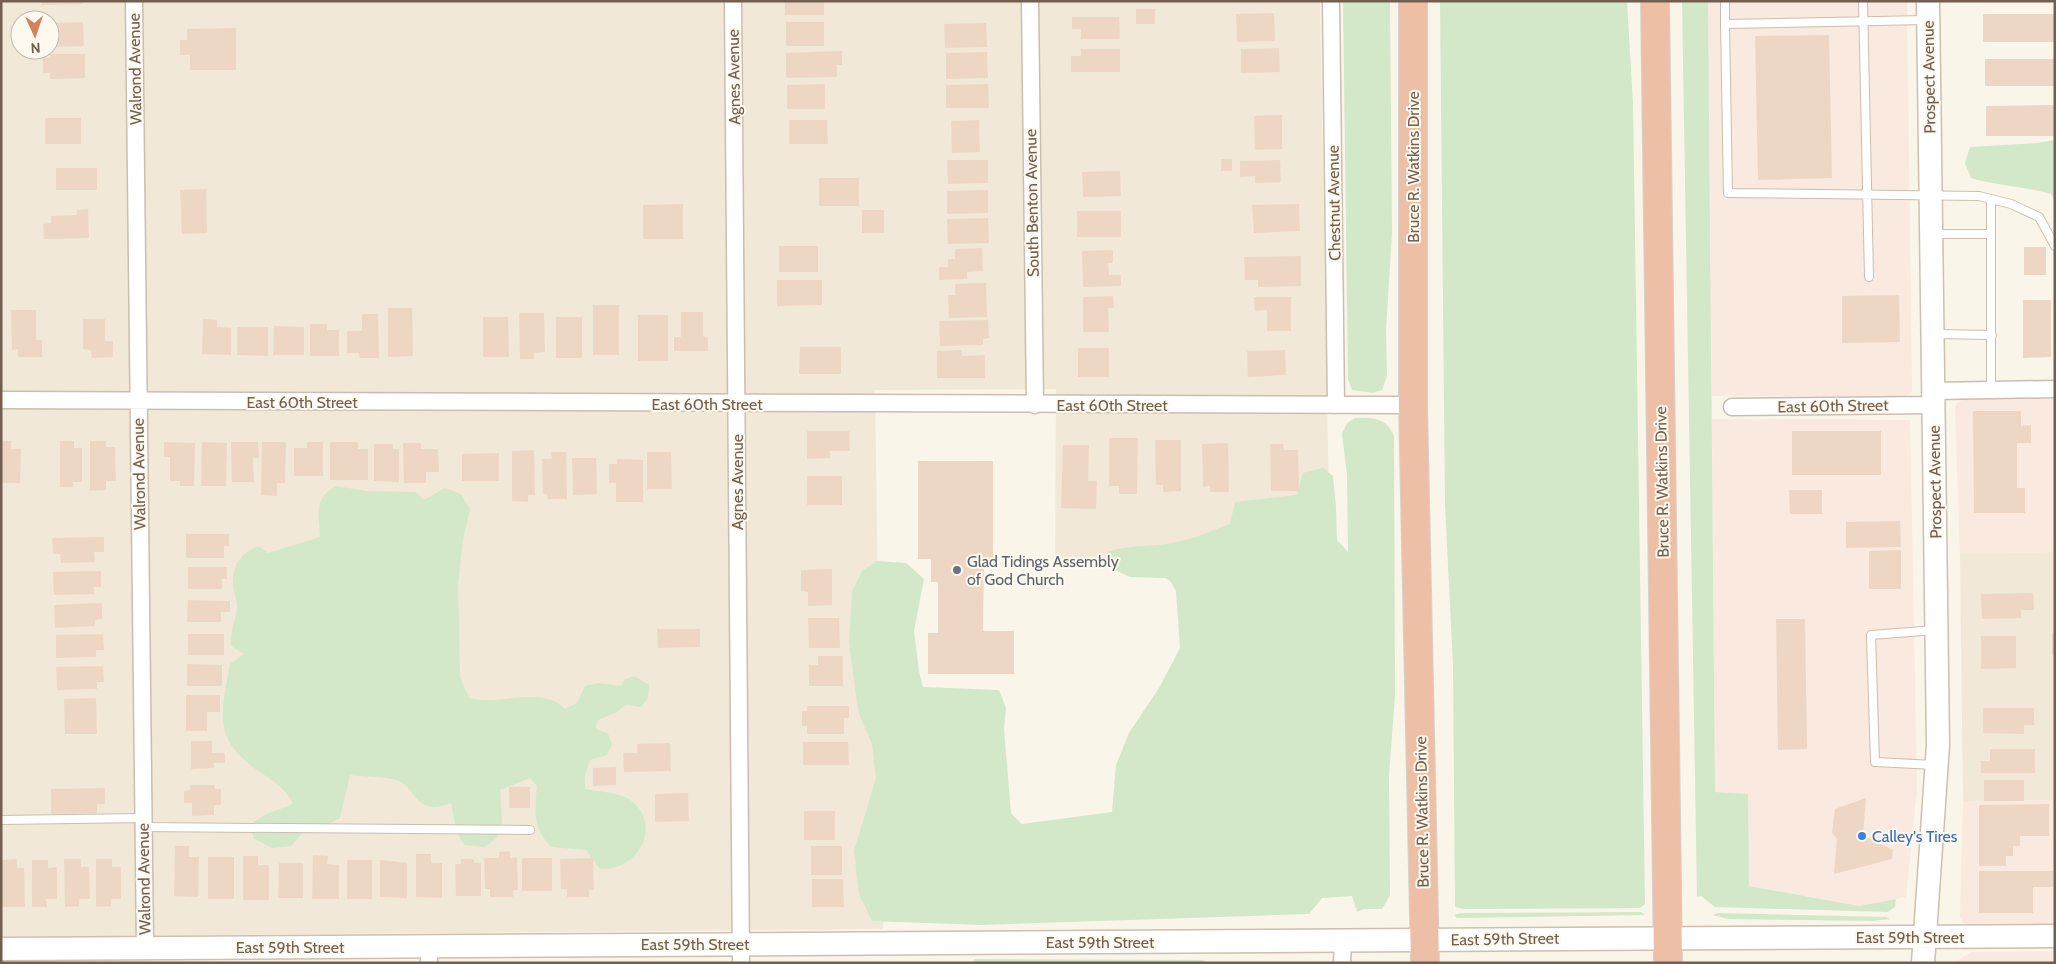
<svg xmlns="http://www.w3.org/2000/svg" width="2056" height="964" viewBox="0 0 2056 964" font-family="Cabin,sans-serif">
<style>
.residential{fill:#f1e8d8;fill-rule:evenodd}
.commercial{fill:#f9e9de}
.green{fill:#d3e7c9}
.building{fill:#edd7c4}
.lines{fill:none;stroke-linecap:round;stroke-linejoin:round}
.lane-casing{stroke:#cbbeb0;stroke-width:10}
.street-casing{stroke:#cbbeb0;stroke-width:19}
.secondary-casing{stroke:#cebfae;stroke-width:25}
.highway-casing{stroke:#d8d2ce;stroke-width:30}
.lane{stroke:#fff;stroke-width:8}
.street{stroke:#fff;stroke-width:16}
.secondary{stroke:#fff;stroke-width:22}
.highway{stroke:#eebfa7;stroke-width:28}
.worship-dot{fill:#6b7280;stroke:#fdf9ef;stroke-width:2}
.shop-dot{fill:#3f7fe0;stroke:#fdf9ef;stroke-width:2}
.labels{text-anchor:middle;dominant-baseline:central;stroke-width:4;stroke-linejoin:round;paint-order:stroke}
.street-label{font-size:16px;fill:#725f4f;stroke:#fdf9ef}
.worship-label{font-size:16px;fill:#5b616d;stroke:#fdf9ef;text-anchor:start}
.shop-label{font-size:16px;fill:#366cbe;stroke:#fdf9ef;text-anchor:start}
</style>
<rect width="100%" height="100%" fill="#faf5e9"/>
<path class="residential" d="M1 1H1320L1330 559 1055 562 1056 389 875 390 883 929 1 937ZM20 20H50V50H20Z
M2055 552V800L1963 801 1960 554Z"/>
<path class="commercial" d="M1708 1H1907L1912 391 1906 397 1712 396Z
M1965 398 2055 399V552L1960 554 1955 409 1956 404Z
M1712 419 1910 420 1917 788 1906 897 1859 906 1749 886 1748 794 1715 792Z
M2055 800V927L1966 926 1960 917 1963 801Z
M2055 951V963H1954L1971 952Z"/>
<path class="green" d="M1343 1H1390L1392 233 1386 330 1387 376 1382 390 1373 393 1352 390 1348 379Z
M1440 1H1627L1633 103 1645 904 1640 908 1464 909 1455 907 1453 665 1445 505Z
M1682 1H1708L1715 792 1748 794 1749 886 1859 906 1896 899 1895 907 1888 912 1715 907 1701 896 1697 897Z
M2055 140V201L2051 194C2023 186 1999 186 1971 178L1965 163 1970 147 2037 143Z
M1355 418C1372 417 1387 418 1394 436L1395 695 1389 775 1390 895 1382 909H1364L1357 912 1352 896 1322 898 1309 914 982 925 872 921 859 894 854 851 876 778 872 744 859 714 855 688 849 642 852 592 862 571 877 561 906 563 924 579 914 631 919 671 923 687 999 690 1006 708 1004 729 1011 813 1022 824 1112 812 1116 765 1129 733 1159 688 1180 648 1176 591 1170 581 1165 578 1130 577 1108 567 1107 552C1127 545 1145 547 1166 544 1188 541 1209 532 1230 524L1235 502 1297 495 1303 473 1323 468 1333 476 1336 507 1337 540 1348 552 1347 475 1342 434 1347 423Z
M336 486 366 491 416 492 424 500 445 488 461 494 470 509 463 539 458 584 460 677 469 698C498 707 542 684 565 709L577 703 585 686 598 683 621 686 625 679 634 676 649 685 648 698 641 707 626 705 617 712 598 720 595 728 608 734 612 744 607 755 590 760 585 775V789C599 792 621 792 633 802 663 829 635 872 600 869L586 850 551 847C532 826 535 813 537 786L530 778 500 790 502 822 498 837 485 847 464 845 457 833 451 803C414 818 418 787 396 780 382 776 365 777 350 775L340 818 326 825 306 829 291 846 272 848 253 838 254 823C268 810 278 812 293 803 285 788 274 782 260 772 212 739 221 716 230 664L244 654 231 646C229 631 237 619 237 604 236 597 233 591 233 585 233 563 240 555 258 546L268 553 320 537C319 513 313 499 336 486Z
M1641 912 1645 915 1457 918 1454 915 1460 913Z
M1718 913 1886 917 1890 919 1872 921 1728 919 1713 915Z
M974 959 1204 960V963H974Z"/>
<path class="building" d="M42 1H83V4L42 5Z
M785 1H824V15H785Z
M1136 9H1155V24H1136Z
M1274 13 1275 41 1237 42 1236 14Z
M1983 14H2055V42H1983Z
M1072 17H1119L1120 39H1081V29H1072Z
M83 22 84 46 50 47V23Z
M786 22H824V46H786Z
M986 23 987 47 945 48 944 24Z
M236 28V70H190V55H180V40H187V29Z
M1829 35 1832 178 1758 180 1755 36Z
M1279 48 1280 72 1241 73V49Z
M1081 49H1120V72H1071V56H1081Z
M842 51V65H837V77L786 78V53Z
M987 52 988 78 946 79V53Z
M50 54H85V78L50 79V73H43V58H51Z
M1985 59H2055V86H1985Z
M825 84V109H787V85Z
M988 84 989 108H946V85Z
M2055 105V136H1986V106Z
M1282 115V149L1255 150 1254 116Z
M45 118H81V144H45Z
M789 120H827L828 144H789Z
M979 120 980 152 952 153 951 121Z
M1221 159H1232V171H1221Z
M947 160H988V183L948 184Z
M1280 160 1281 182 1255 183V176L1240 177V161Z
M56 168H97V190H56Z
M1120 171 1121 196 1083 197 1082 172Z
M819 178H859V206H819Z
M206 189 207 233 182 234 180 190Z
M988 190V213L947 214V191Z
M683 204V239H643V205Z
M1299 204 1300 231 1254 233 1252 205Z
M88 209 89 238 44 239 43 224 51 223V216L77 215V210Z
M862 210H884V233H862Z
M1077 211H1121V237H1077Z
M988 218 989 243 948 244 947 219Z
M779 246H818V272H779Z
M2024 247H2046V275H2024Z
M982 248 983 271 967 272V279L939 280V267H948V259H955V249Z
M1113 250V263H1108L1109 275H1121V286L1083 287 1082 251Z
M1301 256V286L1258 287V280H1245L1244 257Z
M777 280H822V305L777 306Z
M986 283 987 317 949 318 948 295H955V284Z
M1899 295 1900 342 1842 343V296Z
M1113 296 1114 308H1108L1109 332H1083V297Z
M1254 297H1291V331H1267V310L1255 311Z
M2023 300H2051V357L2023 358Z
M593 305H619V355H593Z
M388 308H412L413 356 388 357Z
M11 310H36V340H42V357H18V349L12 350Z
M681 312H703V336L708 337V351H674V337H681Z
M519 313H544L545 352 534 353V359H520Z
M362 314H378L379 358H360L359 353H347V331H362Z
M638 315H668V361H638Z
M483 317H508L509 357H483Z
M556 317H582V358H556Z
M83 319H105V341H113V357L92 358 91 350 83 349Z
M203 319 217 320V327L231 328V355L202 354Z
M988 320 989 338 983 339V345L940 346 939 321Z
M310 324H327V330H339V356H310Z
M274 326 304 327V355H273Z
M237 327H268V356L237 355Z
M800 347H841V374H799Z
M1078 348H1109V377H1078Z
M962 350V356L985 355V378H937V351Z
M1285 350 1286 375 1248 377 1247 351Z
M1973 411H2021V426L2031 425V443H2017V488H2025V513H1974Z
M807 431H849L850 451H830V458L807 459Z
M1792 431H1881V475H1792Z
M1109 438H1138L1137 494H1119V486H1109Z
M1155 440H1181V491L1163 492V485H1156Z
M1 441H11V449H21L20 483H1Z
M60 441H74V448H82V482H73V487H60Z
M90 441H106V447H115L116 481H106V490L90 491Z
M164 442 195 443 194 486H180V481H170V457H164Z
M202 442 227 443 226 486H201Z
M231 442H258L259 458H253L254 482H232Z
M262 442H286L285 483H277V496L261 495Z
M307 442H323V476H294V448H307Z
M330 442H358V449H368V480H330Z
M403 443H421V449H438L439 472H426V483H404Z
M1228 443 1229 492H1210V486L1203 487 1202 444Z
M374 444H393V449H399V482L374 481Z
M1270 444H1283L1284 450H1298L1299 491H1271Z
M1063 445H1089L1088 481H1097L1096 509 1061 508Z
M534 450 535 495H528V502L512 501V451Z
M551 452H566L567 499H548L547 494H543L542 459H552Z
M647 452H671L672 489H647Z
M499 453V481H462V454Z
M572 458H596L597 494 573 495Z
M617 459 643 460V502H616V483H609V464H617Z
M918 461H993V558L984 557 983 631H1014V674H928V633H938V582H931V559H918Z
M807 476H842V505H807Z
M1789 490H1822V514H1790Z
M1900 521 1901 547 1846 548V522Z
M186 534H229V546H224V558H186Z
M104 537V552H94L95 562 61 563 60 554H53L52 538Z
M1901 550V589H1869V551Z
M188 567H227V579H222V589H188Z
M832 569V605L808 606V592L801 591V570Z
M101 571V587H94V594L54 595 53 572Z
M2033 593 2034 610H2021V618L1982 619 1981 594Z
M188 600 230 601V612H221V622H187Z
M102 603V619L95 620V626L55 628 54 605Z
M808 618H839L840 648H809Z
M1776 619H1805L1807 749 1778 750Z
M657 629H700V647L658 648Z
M2052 633H2055V655H2052Z
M103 634 104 650H96V657L56 658V635Z
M188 634H224V655H188Z
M1981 636H2016V668L1981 669Z
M818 656H843V686H809V665H818Z
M187 664 222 665V686H187Z
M103 666 104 682H97V689L57 690 56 667Z
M186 695H220V712H207V731H186Z
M96 698 97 734H65L64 699Z
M807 706H849V718H844V734H807V726H802V711H807Z
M1983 708H2034V725H2024V734L1983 733Z
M191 741H212V753H225V763H214V768L191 769Z
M803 742H848L849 765H803Z
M670 743 671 771 624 772 623 753H637V744Z
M1990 749H2035V773H1981V761H1990Z
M616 767V785L593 786V768Z
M1984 780H2024V801H1984Z
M190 785H215V789H221V805H214V815L192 816V803H184V791L190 790Z
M509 787H530V808H509Z
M105 788V804H97V813L51 814V789Z
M688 793 689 821 655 822V794Z
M1866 798 1863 835 1893 850 1892 859 1834 874 1837 839 1832 833 1835 809Z
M2049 804V836H2020V846H2013V856H2006V866H1979V805Z
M804 811H835V840H804Z
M175 846H189V857H199L198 897 174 896Z
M811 846H842V875H811Z
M510 851V858L517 857 518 890H513V897H490V889H485L484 858H499V852Z
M416 854H431V863H442V898L416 897Z
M313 855 328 856 327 864 339 865V899H312Z
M243 856H258V865H269V900H243Z
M208 857H234V899H208Z
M522 858H552V891H522Z
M593 858 594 890H589V897H567V889H561L560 859Z
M17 859V868H24L25 907H2L1 860Z
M64 859H81V867H89L90 899H79V906L65 907Z
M96 859H112V867H121V899H111V906L96 907Z
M461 859H474V863H481V896H456L455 864H461Z
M32 860H48V868L57 867V899H46L47 907H32Z
M347 860H372V899H347Z
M380 860 407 863V898L380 897Z
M279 863H303V898H278Z
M1979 871H2053V887H2033V913H1979Z
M812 879H843L844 907H812Z"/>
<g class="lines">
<g class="lane-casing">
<path id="lane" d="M1863 1 1869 277
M1926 20 1725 24 1728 193 1979 196 2011 204 2039 217 2055 246
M1725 24V1
M1933 234H1991
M1935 334 1992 335
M1991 390V199
M1935 765 1875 762 1871 635 1936 630
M1 820 143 818
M143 827 530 830"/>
</g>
<g class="street-casing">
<path id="street" d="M134 1 145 947
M733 1 741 963
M1030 1 1035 405
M1331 1 1336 405
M1933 391 2055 389
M1 400 1413 405
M1732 407 1934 405
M429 963V946
M1342 963 1343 941"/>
</g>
<g class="secondary-casing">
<path id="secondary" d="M1 949 2055 936
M1923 963 1938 745 1928 1"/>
</g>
<g class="highway-casing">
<path id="highway" d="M1413 1V405L1425 963
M1655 1 1668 963"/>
</g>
<use href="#lane" class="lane"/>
<use href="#street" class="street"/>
<use href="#secondary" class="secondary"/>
<use href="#highway" class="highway"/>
</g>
<circle class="worship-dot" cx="957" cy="570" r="5"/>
<circle class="shop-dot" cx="1862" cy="836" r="5"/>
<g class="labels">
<g class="street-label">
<text transform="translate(135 69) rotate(-91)">Walrond Avenue</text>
<text transform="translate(734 77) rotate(-91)">Agnes Avenue</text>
<text transform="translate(1929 77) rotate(-91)">Prospect Avenue</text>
<text transform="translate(1413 167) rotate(-90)">Bruce R. Watkins Drive</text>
<text transform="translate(1032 203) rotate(-91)">South Benton Avenue</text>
<text transform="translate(1334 203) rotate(-91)">Chestnut Avenue</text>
<text x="302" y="402">East 60th Street</text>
<text x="707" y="404">East 60th Street</text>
<text x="1112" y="405">East 60th Street</text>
<text transform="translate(1833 406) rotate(-1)">East 60th Street</text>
<text transform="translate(139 474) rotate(-91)">Walrond Avenue</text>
<text transform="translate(737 482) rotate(-90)">Agnes Avenue</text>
<text transform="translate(1662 482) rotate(-91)">Bruce R. Watkins Drive</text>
<text transform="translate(1935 482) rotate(-91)">Prospect Avenue</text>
<text transform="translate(1422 812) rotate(-91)">Bruce R. Watkins Drive</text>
<text transform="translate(144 879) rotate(-91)">Walrond Avenue</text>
<text x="1910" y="937">East 59th Street</text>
<text transform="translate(1505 939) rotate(-1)">East 59th Street</text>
<text x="1100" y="942">East 59th Street</text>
<text x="695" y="944">East 59th Street</text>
<text x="290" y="947">East 59th Street</text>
</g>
<g class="worship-label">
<text x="967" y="561">Glad Tidings Assembly<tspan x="967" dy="18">of God Church</tspan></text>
</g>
<g class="shop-label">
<text x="1872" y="836">Calley's Tires</text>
</g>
</g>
<rect width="2056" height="964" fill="none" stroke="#725f4f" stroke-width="5"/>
<g transform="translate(35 35) rotate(177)"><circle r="24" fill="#fdf9ef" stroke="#c5bbaf"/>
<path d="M0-4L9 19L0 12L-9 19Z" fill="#d7815c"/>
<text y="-8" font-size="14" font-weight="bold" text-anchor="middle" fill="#725f4f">N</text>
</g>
</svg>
